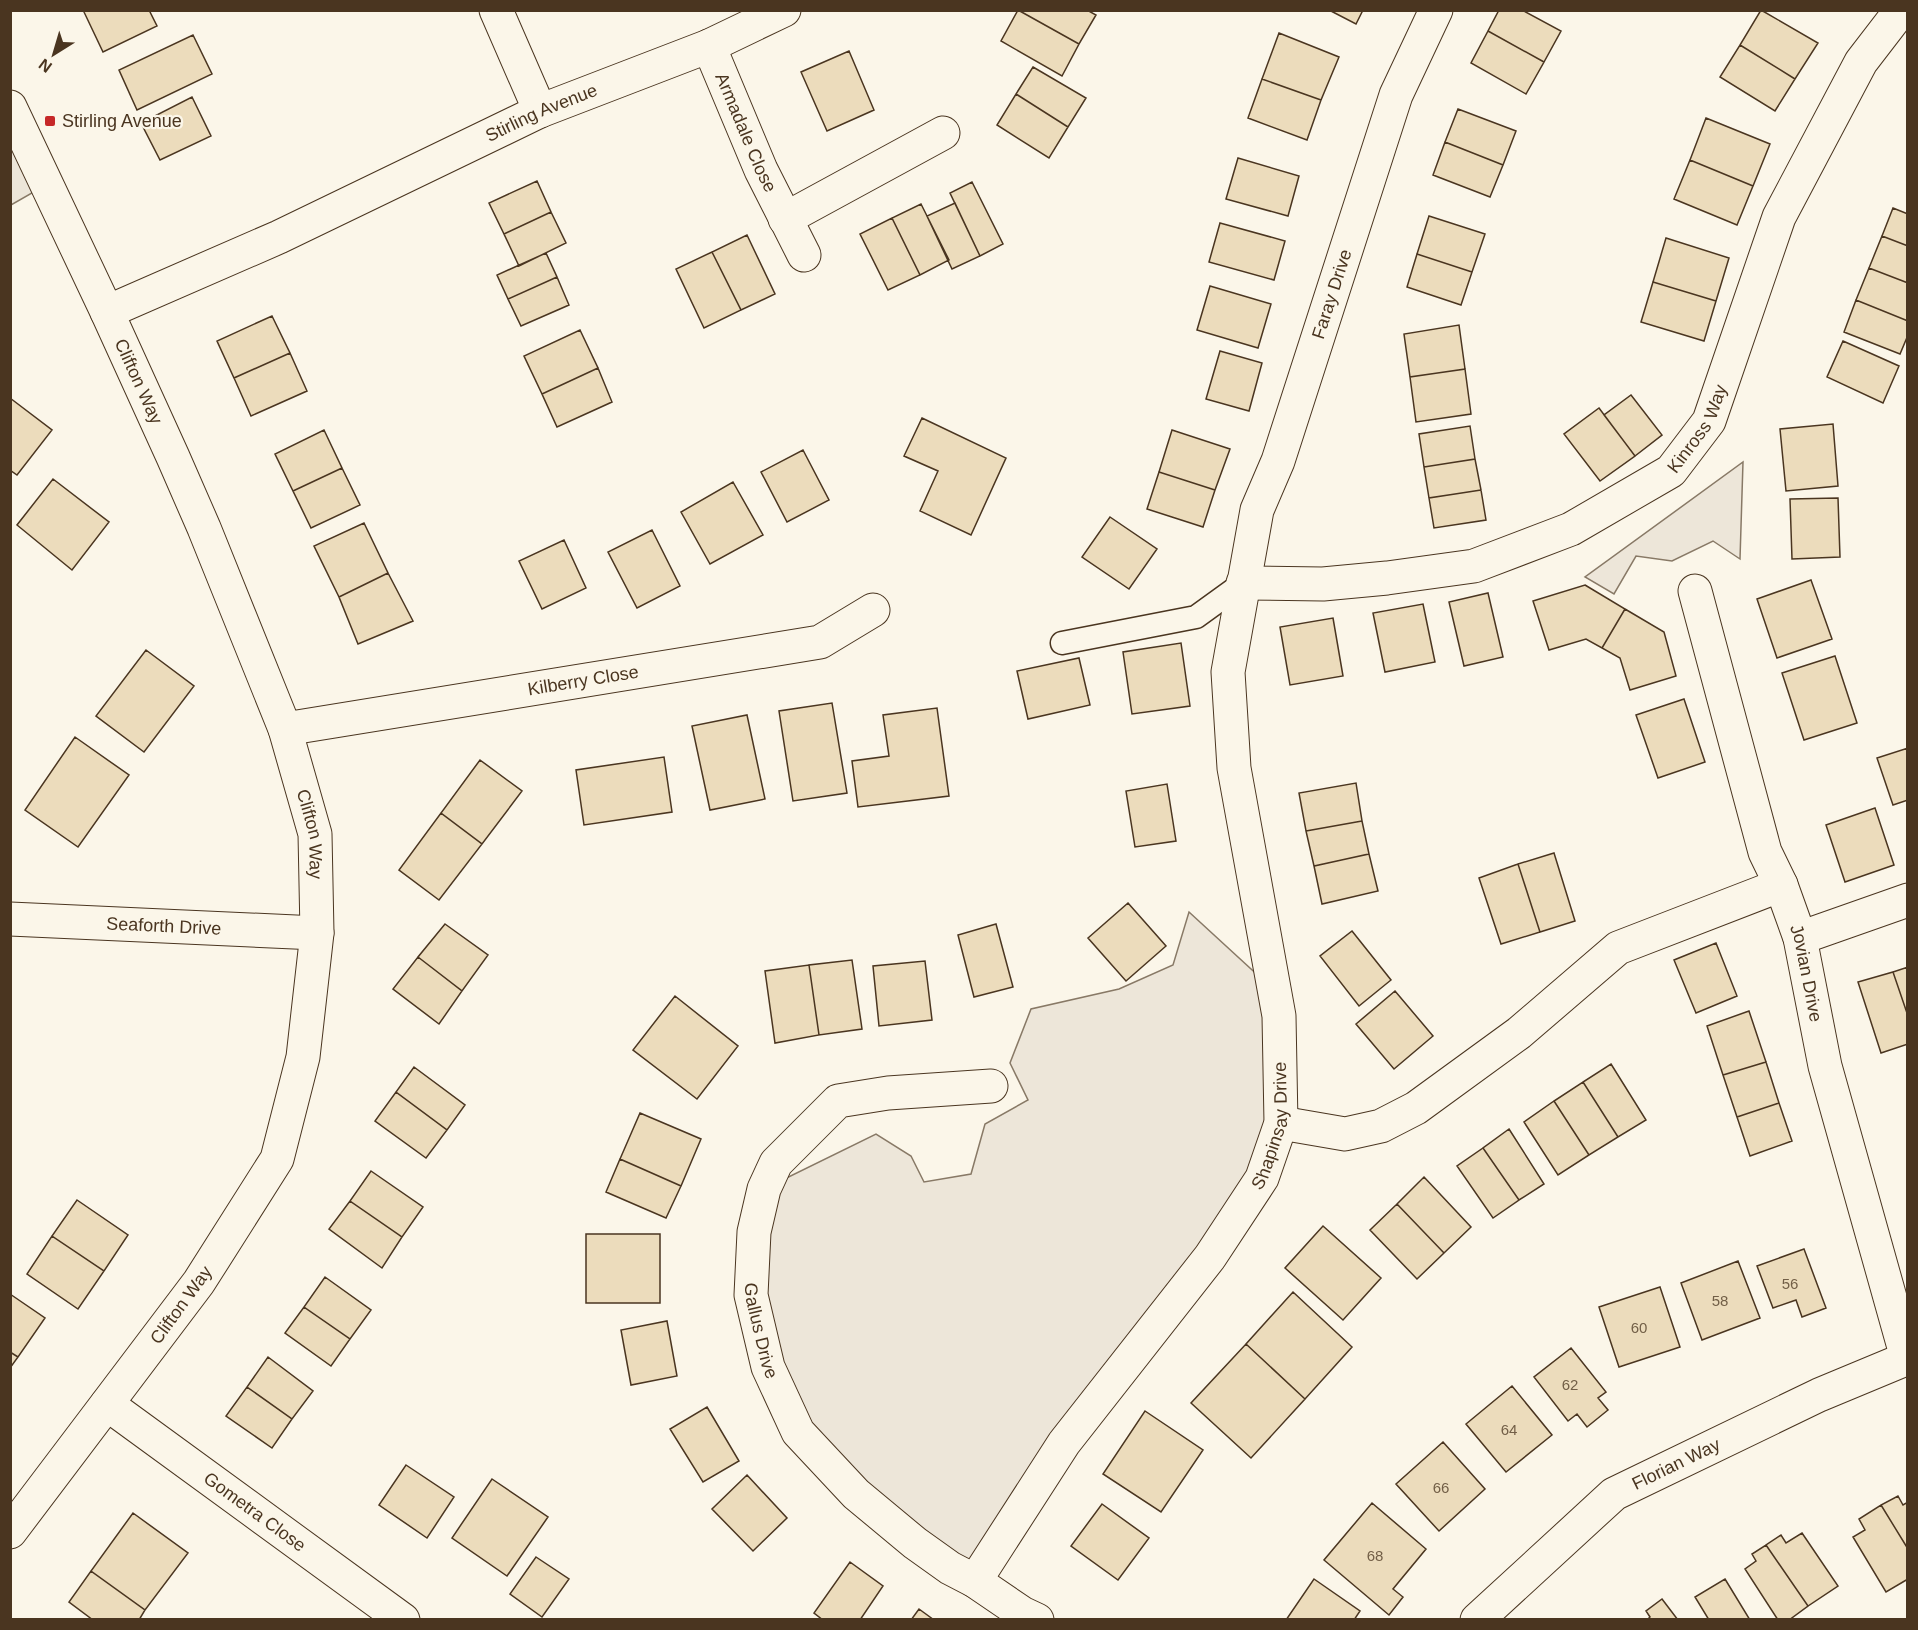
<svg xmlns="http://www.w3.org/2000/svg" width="1918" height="1630" viewBox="0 0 1918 1630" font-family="Helvetica,sans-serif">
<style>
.green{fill:#ede6d9;stroke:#887966;stroke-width:1.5}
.building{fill:#ecdcbc;stroke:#4a3520;stroke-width:1.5}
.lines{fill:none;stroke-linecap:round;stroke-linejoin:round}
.lane-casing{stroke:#4a3520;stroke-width:25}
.street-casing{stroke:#4a3520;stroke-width:35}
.lane{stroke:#fbf6e9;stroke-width:22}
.street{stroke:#fbf6e9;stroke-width:33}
.poi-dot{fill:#c62828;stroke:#fbf6e9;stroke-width:2}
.labels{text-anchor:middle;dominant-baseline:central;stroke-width:4.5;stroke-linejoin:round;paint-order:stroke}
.number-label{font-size:15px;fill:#725f47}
.street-label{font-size:18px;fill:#4a3520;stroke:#fbf6e9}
.poi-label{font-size:18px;fill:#4a3520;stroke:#fbf6e9;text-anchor:start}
</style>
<rect width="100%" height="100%" fill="#fbf6e9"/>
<path class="green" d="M10 107 46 185 11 205H10Z
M1743 462 1740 559 1713 541 1672 561 1636 556 1614 594 1585 577Z
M1189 912 1275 991 1281 1123 975 1581 798 1432 758 1332 764 1189 876 1134 911 1156 924 1182 971 1174 985 1124 1028 1100 1010 1063 1031 1009 1119 989 1173 965Z"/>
<path class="building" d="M86 10H149L157 26 103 52 84 12Z
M1018 10 1079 44 1062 76 1001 41Z
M1018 10H1087L1096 15 1079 44Z
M1329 10H1363L1356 24Z
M1499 10H1522L1561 31 1544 62 1488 31Z
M1761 10 1818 43 1795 79 1740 45Z
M1488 31 1544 62 1526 94 1471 63Z
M1279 33 1339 57 1321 100 1262 79Z
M193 35 212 74 137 110 119 70Z
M1740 45 1795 79 1775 111 1720 77Z
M849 51 874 110 827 131 801 72Z
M1033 67 1086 98 1068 127 1016 94Z
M1262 79 1321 100 1307 140 1248 118Z
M1016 94 1068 127 1049 158 997 125Z
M192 97 211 136 160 160 141 123Z
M1458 109 1516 131 1503 165 1445 142Z
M1706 118 1770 144 1753 186 1690 160Z
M1445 142 1503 165 1490 197 1433 175Z
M1238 158 1299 176 1288 216 1226 199Z
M1690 160 1753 186 1737 225 1674 199Z
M537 181 551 212 504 234 489 203Z
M972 182 1003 244 980 256 950 193Z
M955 203 980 256 952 269 927 216Z
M921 204 949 260 920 275 892 218Z
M1893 208 1908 214V246L1882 236Z
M551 212 566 243 519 266 504 234Z
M1429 216 1485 234 1472 272 1417 254Z
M892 218 920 275 888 290 860 234Z
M1220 223 1285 241 1274 280 1209 262Z
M747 235 775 294 741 310 712 252Z
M1882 236 1908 246V283L1869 268Z
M1666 238 1729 258 1716 301 1653 282Z
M712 252 741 310 704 328 676 269Z
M546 253 557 277 508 299 497 275Z
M1417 254 1472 272 1461 305 1407 287Z
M1869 268 1908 283V321L1856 300Z
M557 277 569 305 521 326 508 299Z
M1653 282 1716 301 1704 341 1641 322Z
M1210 286 1271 304 1258 348 1197 330Z
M1856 300 1908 321V335L1900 354 1844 332Z
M272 316 290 353 234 378 217 341Z
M1459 325 1465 369 1410 377 1404 334Z
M580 330 598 368 542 394 524 356Z
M1843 341 1899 366 1883 403 1827 377Z
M1220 351 1262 363 1249 411 1206 399Z
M290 353 307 391 251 416 234 378Z
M598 368 612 402 557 427 542 394Z
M1465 369 1471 414 1416 422 1410 377Z
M1631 395 1662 435 1635 456 1604 415Z
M10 398 52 430 17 475 10 470Z
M1599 408 1635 456 1600 481 1564 434Z
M922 418 1006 458 971 535 920 511 938 471 904 456Z
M1833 424 1838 486 1786 491 1780 429Z
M1470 426 1475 459 1424 467 1419 434Z
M324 430 342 468 293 491 275 454Z
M1172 430 1230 449 1215 490 1159 472Z
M803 450 829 500 787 522 761 472Z
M1475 459 1481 490 1429 498 1424 467Z
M342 468 360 505 311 528 293 491Z
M1159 472 1215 490 1203 527 1147 509Z
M53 479 109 522 72 570 17 525Z
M733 482 763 535 710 564 681 512Z
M1481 490 1486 520 1434 528 1429 498Z
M1838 498 1840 557 1792 559 1790 499Z
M1110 517 1157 549 1129 589 1082 557Z
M364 523 388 573 339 597 314 546Z
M652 530 680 586 637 608 608 552Z
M564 540 586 588 542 609 519 561Z
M388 573 413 621 358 644 339 597Z
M1811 580 1832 639 1777 658 1757 599Z
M1585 585 1625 609 1602 648 1586 639 1549 650 1533 601Z
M1488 593 1503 657 1464 666 1449 602Z
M1423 604 1435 662 1385 672 1373 613Z
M1625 609 1664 632 1676 676 1630 690 1620 658 1602 648Z
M1333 618 1343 676 1290 685 1280 627Z
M1181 643 1190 706 1132 714 1123 652Z
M146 650 194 686 144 752 96 716Z
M1835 656 1857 723 1804 740 1782 673Z
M1079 658 1090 705 1028 719 1017 671Z
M1684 699 1705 762 1658 778 1636 715Z
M832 703 847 793 793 801 779 711Z
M937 708 949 796 858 807 852 761 889 756 883 715Z
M747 715 765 799 710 810 692 726Z
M75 737 129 775 78 847 25 810Z
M1908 748V800L1893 805 1877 758Z
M664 757 672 812 584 825 576 770Z
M480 760 522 791 482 844 441 813Z
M1356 783 1362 821 1306 831 1299 793Z
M1167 784 1176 841 1135 847 1126 791Z
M1875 808 1894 865 1845 882 1826 825Z
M441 813 482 844 439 900 399 870Z
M1362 821 1369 854 1314 866 1306 831Z
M1554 853 1575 921 1540 932 1518 864Z
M1369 854 1378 891 1322 904 1314 866Z
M1518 864 1540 932 1501 944 1479 878Z
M1128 903 1166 946 1126 981 1088 938Z
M445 924 488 955 462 991 418 957Z
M996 924 1013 987 974 997 958 935Z
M1352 931 1391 980 1359 1006 1320 956Z
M1716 943 1737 996 1696 1013 1674 960Z
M418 957 462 991 439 1024 393 989Z
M852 960 862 1029 819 1035 809 965Z
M925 961 932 1020 879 1026 873 966Z
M809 965 819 1035 775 1043 765 971Z
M1908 967V1016L1893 972Z
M1893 972 1908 1016V1044L1881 1053 1858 982Z
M1395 991 1433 1036 1394 1069 1356 1024Z
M675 996 738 1046 697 1099 633 1050Z
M1749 1011 1766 1062 1723 1075 1707 1026Z
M1766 1062 1779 1103 1737 1117 1723 1075Z
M1611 1064 1646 1120 1618 1137 1583 1082Z
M414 1067 465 1105 447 1130 396 1092Z
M1583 1082 1618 1137 1589 1155 1554 1101Z
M396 1092 447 1130 426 1158 375 1121Z
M1554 1101 1589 1155 1558 1175 1524 1122Z
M1779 1103 1792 1141 1750 1156 1737 1117Z
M640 1113 701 1139 681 1186 620 1159Z
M1509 1129 1544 1184 1519 1200 1483 1148Z
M1483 1148 1519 1200 1493 1218 1457 1166Z
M620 1159 681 1186 666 1218 606 1192Z
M371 1171 423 1207 402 1237 350 1201Z
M1424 1177 1471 1227 1444 1253 1397 1204Z
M77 1200 128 1235 104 1271 52 1236Z
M350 1201 402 1237 382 1268 329 1229Z
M1397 1204 1444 1253 1417 1279 1370 1230Z
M1323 1226 1381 1278 1343 1320 1285 1268Z
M586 1234H660V1303H586Z
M52 1236 104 1271 78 1309 27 1274Z
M1804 1249 1826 1308 1802 1317 1796 1300 1773 1308 1757 1266Z
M1738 1261 1760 1318 1702 1340 1681 1283Z
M325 1277 371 1310 350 1339 304 1307Z
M1660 1287 1680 1347 1619 1367 1599 1307Z
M1293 1292 1352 1347 1305 1399 1246 1344Z
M10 1294 45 1318 18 1357 10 1352Z
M304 1307 350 1339 331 1366 285 1333Z
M667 1321 677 1376 631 1385 621 1330Z
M1246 1344 1305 1399 1251 1458 1191 1403Z
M1571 1348 1606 1392 1598 1398 1608 1410 1587 1427 1577 1414 1568 1421 1534 1377Z
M10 1352 18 1357 10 1368Z
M268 1357 313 1391 292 1419 247 1387Z
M1512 1386 1552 1435 1506 1472 1466 1424Z
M247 1387 292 1419 272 1448 226 1416Z
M707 1407 739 1461 703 1482 670 1429Z
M1145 1411 1203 1450 1161 1512 1103 1474Z
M1443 1442 1485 1489 1439 1531 1396 1484Z
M406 1465 454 1497 427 1538 379 1505Z
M747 1475 787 1518 753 1551 712 1509Z
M492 1479 548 1517 507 1576 452 1538Z
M1898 1496 1903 1505 1908 1502V1549L1881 1505Z
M1372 1503 1426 1549 1393 1589 1403 1597 1389 1615 1324 1560Z
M1102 1504 1149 1538 1118 1580 1071 1546Z
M1881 1505 1908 1549V1579L1886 1592 1853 1537 1865 1530 1859 1519Z
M133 1513 188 1553 145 1610 91 1571Z
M1802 1533 1838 1586 1808 1606 1766 1545 1781 1535 1786 1543Z
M1766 1545 1808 1606 1789 1620H1778L1745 1569 1756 1561 1752 1554Z
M536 1557 569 1579 542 1617 510 1594Z
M850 1562 883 1586 860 1620H823L814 1613Z
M91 1571 145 1610 139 1620H93L69 1602Z
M1314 1579 1360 1611 1354 1620H1286Z
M1725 1579 1750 1620H1709L1695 1597Z
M1662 1599 1678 1620H1647L1650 1617 1646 1611Z
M919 1609 934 1620H911Z"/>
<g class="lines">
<g class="lane-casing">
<path id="lane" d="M1062 643 1196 617 1243 583"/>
</g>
<g class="street-casing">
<g id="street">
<path d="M496 10 540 111"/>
<path id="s1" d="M709 46 761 170 804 255"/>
<path id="s2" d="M10 107 107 312 173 457 204 528 285 729 315 834 317 933 303 1057 277 1159 199 1282 10 1532"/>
<path d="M785 219 943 133"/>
<path id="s3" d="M107 312 279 237 540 111 709 46 784 10"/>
<path id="s4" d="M1243 583 1323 584 1387 578 1474 566 1571 529 1671 471 1709 421 1779 217 1861 62 1901 10"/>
<path id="s5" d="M1695 591 1765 852 1781 885 1800 938 1825 1066 1907 1358"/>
<path id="s6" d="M285 729 820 642 873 610"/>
<path id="s7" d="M10 919 317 933"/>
<path d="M1800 938 1908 900"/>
<path id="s8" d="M991 1086 888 1093 838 1101 776 1163 764 1189 754 1232 751 1295 768 1367 798 1432 856 1494 915 1543 950 1568 975 1581 1022 1613 1037 1620"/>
<path d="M1281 1123 1345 1134 1381 1126 1416 1108 1519 1033 1618 948 1781 885"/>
<path id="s9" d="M107 1404 403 1620"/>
<path id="s10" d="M975 1581 1064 1443 1210 1257 1262 1178 1281 1123 1279 1016 1234 768 1228 672 1257 510 1278 461 1396 95 1436 10"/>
<path id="s11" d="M1477 1620 1614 1494 1819 1395 1908 1358"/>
</g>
</g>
<use href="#lane" class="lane"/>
<use href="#street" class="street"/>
</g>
<rect class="poi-dot" x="44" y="115" width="12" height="12" rx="3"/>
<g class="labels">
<g class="number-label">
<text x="1790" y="1283">56</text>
<text x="1720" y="1300">58</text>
<text x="1639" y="1327">60</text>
<text x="1570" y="1384">62</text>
<text x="1509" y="1429">64</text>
<text x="1441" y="1487">66</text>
<text x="1375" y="1555">68</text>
</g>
<g class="street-label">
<text stroke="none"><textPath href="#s3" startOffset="478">Stirling Avenue</textPath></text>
<text stroke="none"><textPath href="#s1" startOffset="94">Armadale Close</textPath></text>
<text stroke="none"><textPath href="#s10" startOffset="1402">Faray Drive</textPath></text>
<text stroke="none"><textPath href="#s2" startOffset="303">Clifton Way</textPath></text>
<text stroke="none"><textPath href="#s4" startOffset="502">Kinross Way</textPath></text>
<text stroke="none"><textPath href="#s6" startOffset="302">Kilberry Close</textPath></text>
<text stroke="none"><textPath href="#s2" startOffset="789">Clifton Way</textPath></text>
<text stroke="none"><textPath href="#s7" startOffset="154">Seaforth Drive</textPath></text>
<text stroke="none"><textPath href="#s5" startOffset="399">Jovian Drive</textPath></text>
<text stroke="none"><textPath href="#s10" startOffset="549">Shapinsay Drive</textPath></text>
<text transform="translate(181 1305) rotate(-54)">Clifton Way</text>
<text stroke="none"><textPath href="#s8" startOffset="414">Gallus Drive</textPath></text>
<text stroke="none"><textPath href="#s11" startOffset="255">Florian Way</textPath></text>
<text stroke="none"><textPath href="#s9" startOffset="183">Gometra Close</textPath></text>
</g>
<g class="poi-label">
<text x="62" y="121">Stirling Avenue</text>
</g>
</g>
<rect width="1918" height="1630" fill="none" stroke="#4a3520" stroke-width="24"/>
<g transform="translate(54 54) rotate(217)" stroke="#fbf6e9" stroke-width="4.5" paint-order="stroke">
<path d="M0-4.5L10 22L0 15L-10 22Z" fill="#4a3520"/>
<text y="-9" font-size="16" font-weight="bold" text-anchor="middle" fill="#4a3520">N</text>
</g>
</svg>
